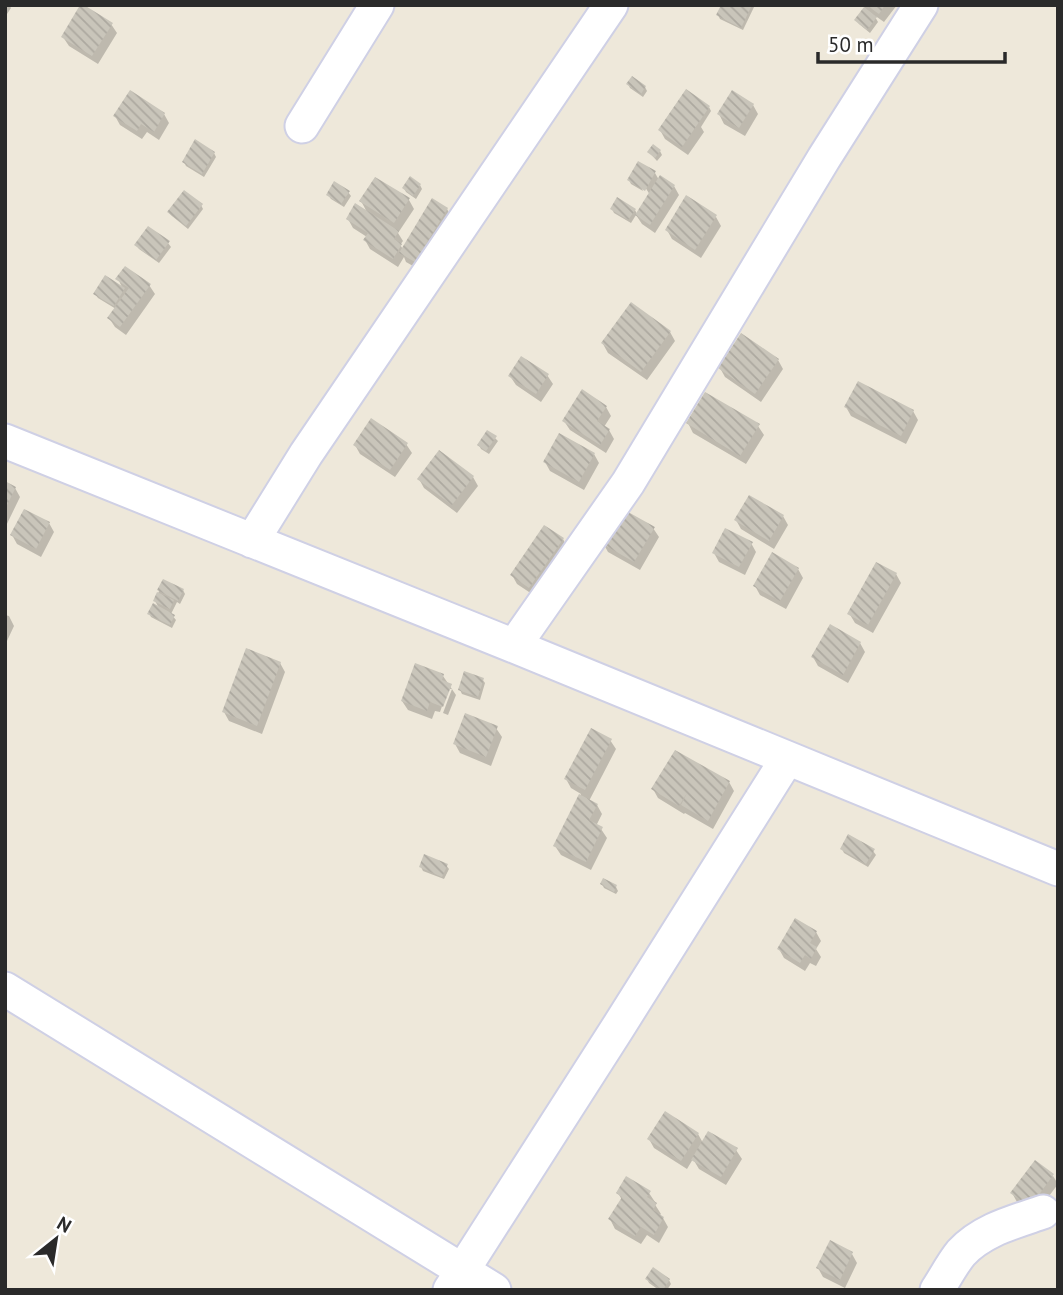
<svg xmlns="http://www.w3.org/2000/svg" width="1063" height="1295" viewBox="0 0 1063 1295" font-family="'PT Sans',sans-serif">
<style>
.shadow{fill:#0003}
.building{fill:url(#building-back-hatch)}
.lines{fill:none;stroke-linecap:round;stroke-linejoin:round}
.minor-casing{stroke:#cfd0e5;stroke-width:37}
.minor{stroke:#fff;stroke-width:33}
</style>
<defs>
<pattern id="building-back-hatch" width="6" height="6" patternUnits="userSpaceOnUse" patternTransform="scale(1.75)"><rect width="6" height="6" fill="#c9c5ba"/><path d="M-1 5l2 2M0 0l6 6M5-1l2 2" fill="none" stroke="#ada9a0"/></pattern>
</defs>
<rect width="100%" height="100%" fill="#eee8da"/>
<path class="shadow" d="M5 5H9L11 8 5 17Z
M723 5H755L743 30 720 19 718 15Z
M863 5H897L884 22 874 15 878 22 870 33 859 24 856 20 865 9Z
M111 24 117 33 98 64 69 46 63 37Z
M628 84 645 87 647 91 643 97 630 88Z
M753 105 758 114 745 136 724 124 719 114Z
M709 107 711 111 701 127 704 132 688 155 665 139 660 130Z
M164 114 169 123 159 140 147 132 142 139 120 125 115 116Z
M660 151 662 155 657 161 649 152Z
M214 153 216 157 204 177 186 166 184 162Z
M655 173 659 180 674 186 679 195 655 233 642 224 636 215 631 223 614 213 612 209 635 210 637 214 650 195 642 182 639 184 643 191 631 184 629 180Z
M420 185 422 189 416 199 406 192 404 188Z
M348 192 351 196 344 207 331 199 328 195Z
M409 200 414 209 398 233 403 241 400 245 403 249 447 209 452 218 420 270 406 262 404 257 398 267 370 249 365 240 367 237 353 228 348 219 368 214 361 201Z
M201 205 203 209 188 229 172 216 169 213Z
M716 217 721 226 701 258 672 239 667 230Z
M168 243 171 247 159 263 139 249 136 245Z
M118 279 149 285 155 294 126 335 115 327 109 318 116 309 98 298 95 294 123 289Z
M632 305 670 332 675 341 647 380 608 353 603 344Z
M778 360 783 369 761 402 725 377 720 368Z
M547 375 553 384 541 402 516 385 510 376Z
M606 407 611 416 604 427 609 430 614 439 606 453 570 430 564 421Z
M846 407 913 411 918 420 906 444 851 416Z
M688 423 758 426 764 435 746 464 693 433Z
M495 438 498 441 489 454 481 449 479 445Z
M406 444 412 453 395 477 360 454 355 445Z
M594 454 599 463 584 490 550 471 545 462Z
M473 477 478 486 457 513 424 488 419 479Z
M5 483 15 488 20 497 5 528Z
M783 516 788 525 774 549 741 529 736 520Z
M49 523 54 532 41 557 17 544 12 535Z
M653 528 659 537 640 570 608 552 603 543Z
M563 539 568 549 535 596 517 584 512 575Z
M751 543 756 552 745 575 719 562 714 553Z
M798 569 803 578 786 609 760 595 755 586Z
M896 574 901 583 873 633 855 623 849 613Z
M163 581 183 590 185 594 180 604 177 602 171 614 176 620 172 628 151 617 149 613 159 608 155 601Z
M5 615 9 616 14 626 7 641 5 640Z
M860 643 865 652 848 683 818 666 813 657Z
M280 663 285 672 262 734 229 721 224 712Z
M443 676 456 695 448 715 443 713 452 689H448L440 712 435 711 432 719 408 710 402 701Z
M482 679 485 683 480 700 462 694 460 690Z
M496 728 502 737 491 766 460 753 455 744Z
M610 740 616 749 589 801 597 805 602 814 596 826 601 829 607 838 591 870 561 855 555 846 581 794 571 788 566 779Z
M729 782 734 791 713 829 685 813 684 814 658 798 653 789Z
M842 849 873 851 876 855 868 867 844 853Z
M446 865 449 869 444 879 423 871 421 867Z
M602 884 616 887 618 891 616 894 604 888Z
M816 932 821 941 816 949 821 957 816 966 810 963 805 971 784 958 779 949Z
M698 1134 703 1143 736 1150 742 1159 726 1185 699 1169 693 1159 687 1169 654 1148 649 1139Z
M1053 1176 1058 1184 1035 1215 1017 1202 1012 1193Z
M618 1193H649L655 1202 654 1203 661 1214 659 1216 663 1218 668 1227 659 1243 647 1235 641 1244 615 1229 610 1219 622 1200Z
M852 1254 857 1263 845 1288 823 1277 818 1268Z
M647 1279 669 1280 671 1284 667 1290H659L649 1283Z"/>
<path class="building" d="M80 5H84L113 23 92 56 61 37Z
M721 5H752L741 28 716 15Z
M866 5H885L879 14Z
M864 7 877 17 867 30 854 20Z
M632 76 646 86 641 94 626 84Z
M686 89 710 106 682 147 658 130Z
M130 90 165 113 154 132 141 124 137 131 113 116Z
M732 90 754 104 739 128 717 114Z
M195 139 215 152 202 174 182 162Z
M653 144 661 150 655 158 647 152Z
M638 161 656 171 645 191 627 180Z
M660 175 675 185 650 225 635 215Z
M410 176 421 184 413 196 402 188Z
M375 177 410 198 394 223 359 201Z
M334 181 350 191 341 204 326 195Z
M184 190 203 204 186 226 167 212Z
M686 195 717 215 695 250 665 230Z
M617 197 636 209 628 220 610 209Z
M432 198 448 208 415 262 399 253Z
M355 203 399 231 394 239 402 244 393 259 363 240 368 233 346 219Z
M148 226 170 241 156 260 134 245Z
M125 266 151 284 120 327 107 318 129 288 115 279Z
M105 275 125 288 114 306 93 294Z
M631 302 671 331 641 372 601 343Z
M741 333 779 359 755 394 718 368Z
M521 356 549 374 536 394 508 376Z
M858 381 914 410 901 436 844 407Z
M582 389 607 406 597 421 610 429 600 445 562 421Z
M705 392 760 424 740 456 686 423Z
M371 418 408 443 390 470 353 445Z
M487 430 497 436 486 451 477 445Z
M559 433 595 453 579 482 543 462Z
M439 450 474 476 452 505 417 479Z
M5 481 16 487 5 509Z
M749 495 784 515 769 541 734 520Z
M621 508 655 527 634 562 601 543Z
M24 509 50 522 36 549 10 535Z
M544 525 564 538 529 588 510 575Z
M725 528 753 542 739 567 712 553Z
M772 552 799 568 780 601 753 586Z
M876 562 897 573 868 625 847 614Z
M163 579 184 589 178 601 157 590Z
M157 592 174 600 170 609 153 601Z
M153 603 175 615 170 625 147 614Z
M830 624 861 642 843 675 811 657Z
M246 648 281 662 257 726 222 712Z
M415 663 444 674 442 680 452 684 443 707 430 702 427 711 401 701Z
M464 671 484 678 478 697 458 690Z
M465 713 498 726 486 757 453 744Z
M591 728 612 739 585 790 564 779Z
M675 750 730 781 708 821 681 805 687 793 679 806 651 789Z
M579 794 598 804 589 820 603 827 586 862 553 846Z
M848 834 875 849 866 864 840 849Z
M424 854 448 864 442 877 419 867Z
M603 878 617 885 614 892 600 884Z
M795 918 817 931 810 943 817 947 811 959 805 955 800 963 777 949Z
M665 1111 699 1133 681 1161 647 1139Z
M708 1131 738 1148 721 1177 691 1160Z
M1035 1160 1054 1174 1030 1207 1010 1193Z
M626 1176 651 1191 647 1197 657 1203 653 1210 664 1217 654 1235 641 1227 635 1236 608 1219 622 1197 616 1193Z
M830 1240 853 1252 840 1280 816 1268Z
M653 1267 670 1279 663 1290 645 1279Z"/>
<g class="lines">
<g class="minor-casing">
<path id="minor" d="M302 126 377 5
M5 441 514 646 1058 869
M252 541 306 454 611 5
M514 646 628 483 824 158 921 5
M5 989 494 1290
M450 1290 617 1029 787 759
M937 1290C945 1278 952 1264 961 1253 982 1230 1014 1222 1043 1212"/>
</g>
<use href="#minor" class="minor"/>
</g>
<rect width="1063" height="1295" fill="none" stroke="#2a2a2a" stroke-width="14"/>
<g transform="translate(56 1239) rotate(30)" stroke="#ffffff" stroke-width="5" paint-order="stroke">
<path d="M0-5L12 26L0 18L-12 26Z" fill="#2a2a2a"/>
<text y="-10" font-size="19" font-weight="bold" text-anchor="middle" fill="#2a2a2a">N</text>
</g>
<path d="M818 52v10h187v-10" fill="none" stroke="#2a2a2a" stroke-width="3.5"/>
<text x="828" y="52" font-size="21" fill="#2a2a2a" stroke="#ffffff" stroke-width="5" paint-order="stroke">50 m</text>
</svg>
